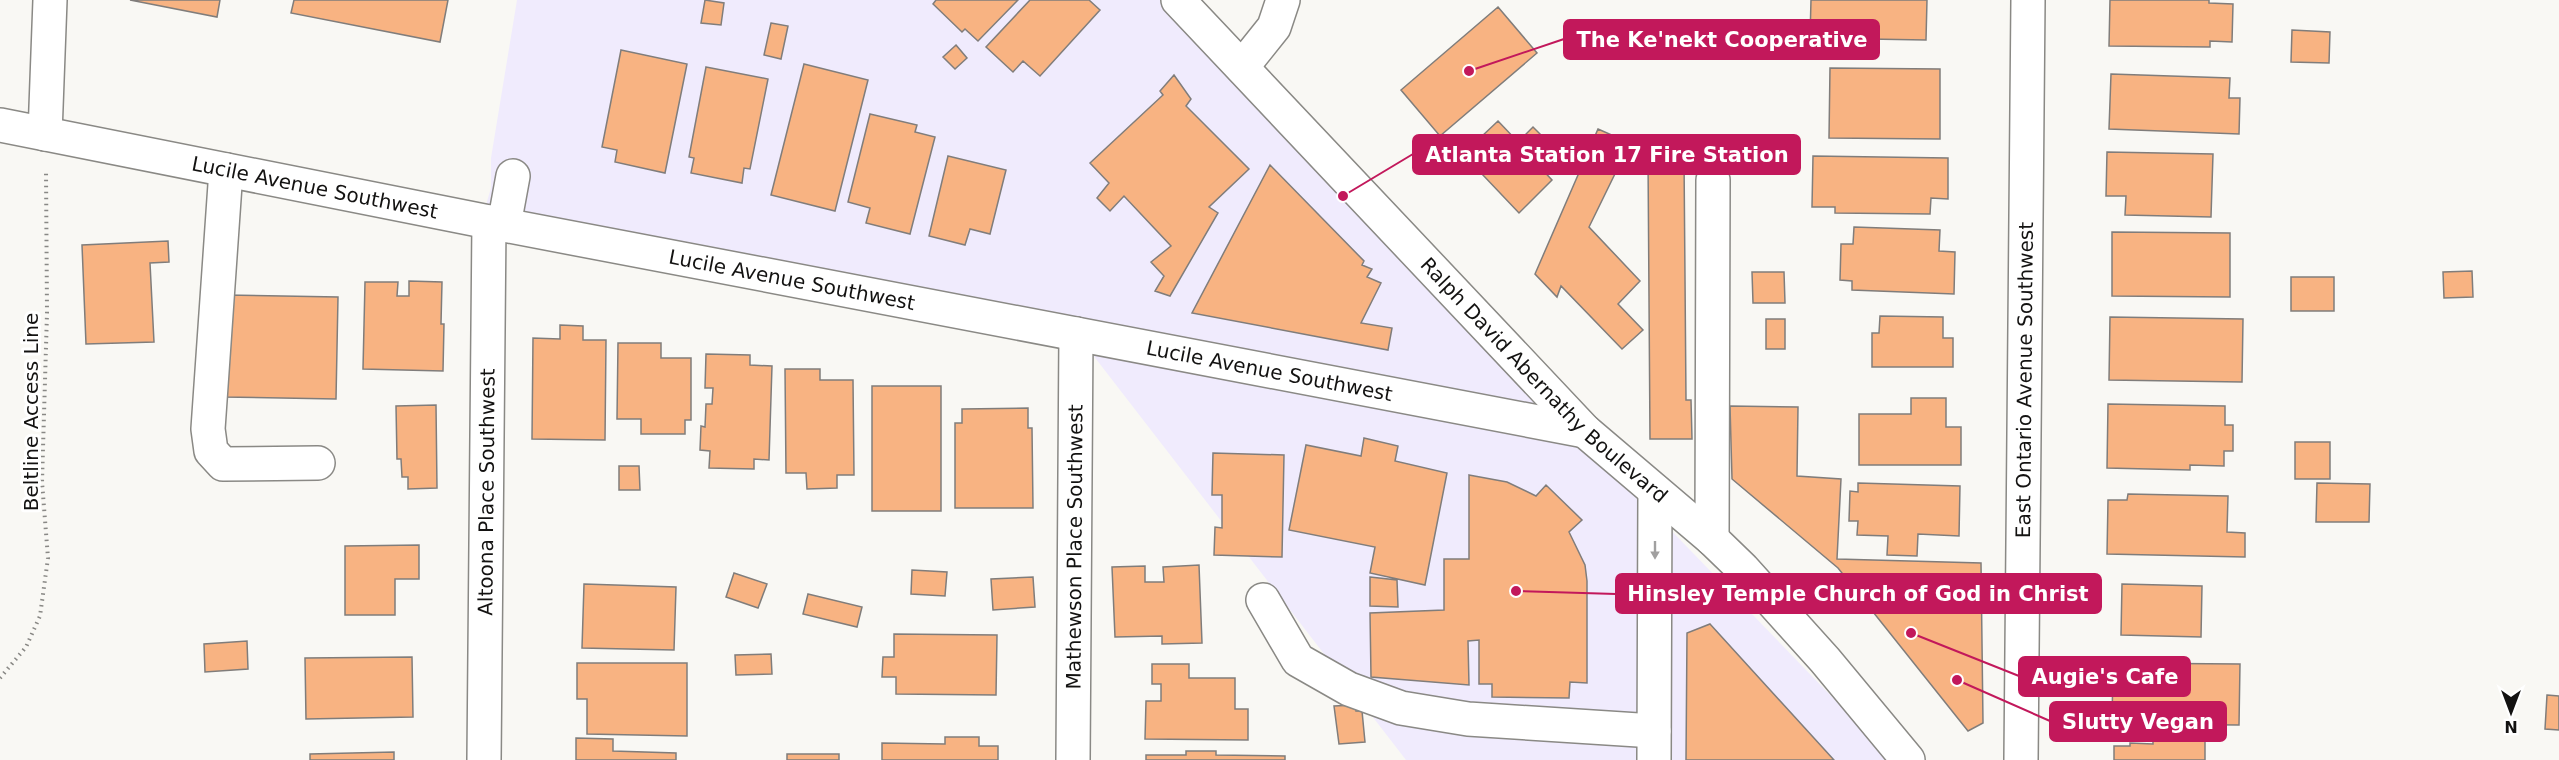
<svg xmlns="http://www.w3.org/2000/svg" width="2559" height="760" viewBox="0 0 2559 760" font-family="'DejaVu Sans',sans-serif">
<style>
.commercial{fill:#f0ebfd}
.building{fill:#f8b382;stroke:#807d7b;stroke-width:1.5}
.lines{fill:none;stroke-linecap:round;stroke-linejoin:round}
.minor-casing{stroke:#8a8985;stroke-width:36}
.major-casing{stroke:#8a8985;stroke-width:36}
.path{stroke:#898885;stroke-width:4;stroke-dasharray:1.5 4.5;stroke-linecap:butt}
.minor{stroke:#fff;stroke-width:33}
.major{stroke:#fff;stroke-width:33}
.oneway{fill:#a1a0a0}
.labels{text-anchor:middle;dominant-baseline:central;stroke-width:6;stroke-linejoin:round;paint-order:stroke}
.street-label{font-size:20px;fill:#131211;stroke:#fff}
.leader{fill:none;stroke:#c2185b;stroke-width:2}
.callout-dot{fill:#c2185b;stroke:#fff;stroke-width:2}
.callout{fill:#c2185b;stroke:#c2185b;stroke-width:2}
.callout-label{font-size:21px;text-anchor:middle;font-weight:bold;fill:#fff}
</style>
<rect width="100%" height="100%" fill="#f9f8f4"/>
<path class="commercial" d="M517 0H1188L1431 282 1893 760H1406L1079 337 479 228 491 188V158Z"/>
<path class="building" d="M130 0H220L217 17Z
M294 0H448L440 42 291 13Z
M705 0 724 3 721 25 701 23Z
M936 0H1018L978 41 965 29 962 32 933 4Z
M1030 0H1089L1100 10 1040 76 1023 61 1013 72 986 47Z
M1811 0H1927L1926 40 1810 38Z
M2110 0H2209V3L2233 4 2232 42 2210 41V47L2109 46Z
M1498 7 1537 53 1440 136 1401 90Z
M771 23 788 26 781 59 764 55Z
M2292 30 2330 32 2329 63 2291 62Z
M956 45 967 58 955 69 943 57Z
M621 50 687 64 665 173 615 162 617 150 602 147Z
M804 64 868 80 835 211 771 195Z
M706 67 768 79 750 169 744 168 742 183 691 173 694 158 689 157Z
M1830 68 1940 69V139L1829 138Z
M2111 74 2230 78 2229 98H2240L2239 134 2109 129Z
M1174 75 1191 99 1186 106 1249 169 1209 207 1218 213 1170 296 1155 291 1164 276 1151 262 1171 246 1124 196 1110 211 1097 198 1109 183 1090 163 1163 95 1160 91Z
M870 114 917 125 915 132 935 137 910 234 866 223 870 208 848 202Z
M1498 121 1518 142 1533 127 1553 147 1536 163 1552 180 1519 213 1463 154Z
M1598 129 1630 143 1589 227 1640 281 1618 304 1643 330 1622 349 1561 286 1557 297 1535 274Z
M2107 152 2213 154 2211 217 2125 215 2126 196H2106Z
M948 156 1006 170 990 234 970 229 965 245 929 236Z
M1813 156 1948 158V199L1931 198 1930 214 1835 213V207H1812Z
M1648 157H1684L1686 400H1691L1692 439H1650Z
M1270 165 1364 261 1362 265 1372 269 1367 277 1381 283 1361 323 1392 328 1388 350 1192 313Z
M1854 227 1940 230 1939 251 1955 252 1954 294 1852 290V281L1840 280 1841 244H1853Z
M2112 232 2230 233V297L2112 296Z
M168 241 169 262 150 263 154 342 86 344 82 245Z
M2472 271 2473 297 2444 298 2443 272Z
M1752 272H1784L1785 303H1753Z
M2291 277H2334V311H2291Z
M409 281 442 282 441 324H444L443 371 363 369 365 282H398L397 296H409Z
M225 295 338 297 336 399 223 397Z
M1880 316 1943 317V338H1953V367H1872V333H1879Z
M2110 317 2243 319 2242 382 2109 380Z
M1766 319H1785V349H1766Z
M560 325 583 326V340H606L605 440 532 439 533 338 560 339Z
M618 343H661V358H691V420H685V434H641V419H617Z
M706 354 750 355V365L772 366 769 460 754 459V469L709 468 710 451 700 450 701 426 705 427 706 404H712L713 388H705Z
M785 369H820V380H853L854 475H837V488L807 489 806 473H786Z
M872 386H941V511H872Z
M1911 398H1946V427H1961V465H1859V414H1911Z
M2108 404 2225 406V425H2233V451H2224V466L2190 465V470L2107 468Z
M436 405 437 488 408 489V477H402L401 459H397L396 406Z
M1730 406 1798 407 1797 476 1841 479 1837 559 1981 563 1983 723 1968 731 1838 568 1732 479Z
M1028 408V428H1032L1033 508H955V423H962V409Z
M1364 438 1398 446 1395 461 1447 473 1425 585 1370 573 1375 547 1289 530 1306 445 1361 456Z
M2295 442H2330V479H2295Z
M1213 453 1284 455 1282 557 1214 555 1215 527 1222 528V495H1212Z
M619 466H639L640 490H619Z
M1469 475 1507 482 1536 496 1546 485 1582 520 1569 532 1585 565 1587 581V683L1570 682 1569 698 1492 697V684H1479V640L1468 641 1469 685 1371 677 1370 613 1444 610V559H1469Z
M1858 483 1960 486 1959 536 1918 534 1917 556 1887 555 1888 536 1857 535 1858 521H1849L1850 491 1858 492Z
M2317 483 2370 484 2369 522H2316Z
M2128 494 2228 496 2227 532 2245 533V557L2107 554 2108 500H2127Z
M419 545V579H395V615H345V546Z
M1199 565 1202 643 1162 644V636L1115 637 1112 567 1145 566V582H1164L1163 567Z
M912 570 947 572 945 596 911 594Z
M734 573 767 584 758 608 726 597Z
M1033 577 1035 607 993 610 991 579Z
M1370 577 1397 580 1398 607 1370 606Z
M584 584 676 587 674 650 582 648Z
M2122 584 2202 586 2201 637 2121 635Z
M808 594 862 607 857 627 803 614Z
M1710 624 1834 760H1686L1687 633Z
M894 634 997 635 996 695 896 694V677H882L883 657H894Z
M247 641 248 669 205 672 204 644Z
M771 654 772 674 736 675 735 655Z
M412 657 413 717 306 719 305 658Z
M577 663H687V736L587 734V699H577Z
M2113 663 2240 664 2239 725 2112 724Z
M1152 664H1189V678H1235V709H1248V740L1145 739 1146 701H1161V684H1152Z
M2547 695 2559 696V730L2545 729Z
M1356 705V711H1362L1365 742 1339 744 1334 706Z
M945 737H979V746H998V760H882V743L945 744Z
M576 738 613 739V751L676 753V760H576Z
M2153 738 2205 739V760H2114V746H2130V743L2153 744Z
M1186 751H1216V755L1285 756V760H1146V755H1186Z
M394 752V760H310V754Z
M787 754H839V760H787Z"/>
<g class="lines">
<g class="minor-casing">
<g id="minor">
<path d="M1242 67 1274 27 1283 0"/>
<path id="s1" d="M0 125 504 225 1585 431"/>
<path d="M45 134 50 0"/>
<path d="M226 170 208 429 211 451 223 464 318 463"/>
<path d="M504 225 513 176"/>
<path d="M1712 539 1713 180"/>
<path d="M1263 600 1298 660 1349 689 1401 708 1468 719 1654 731"/>
<path id="s2" d="M484 760 489 222"/>
<path id="s3" d="M1073 760 1076 334"/>
<path d="M1654 760 1655 491"/>
<path id="s4" d="M2021 760 2028 0"/>
</g>
</g>
<g class="major-casing">
<g id="major">
<path id="s5" d="M1178 0 1585 431 1712 539 1743 569 1825 660 1908 760"/>
</g>
</g>
<path class="path" d="M0 678 26 647 40 616 48 558 42 482 47 313 46 170"/>
<use href="#minor" class="minor"/>
<use href="#major" class="major"/>
</g>
<defs><path id="oneway-solid" d="M-6-.8H1V-3.2L6.5 0L1 3.2V.8H-6Z" transform="scale(1.5)"/></defs>
<use class="oneway" href="#oneway-solid" transform="translate(1655 550) rotate(90)"/>
<g class="labels">
<g class="street-label">
<text stroke="none"><textPath href="#s1" startOffset="321">Lucile Avenue Southwest</textPath></text>
<text stroke="none"><textPath href="#s1" startOffset="807">Lucile Avenue Southwest</textPath></text>
<text stroke="none"><textPath href="#s1" startOffset="1293">Lucile Avenue Southwest</textPath></text>
<text stroke="none"><textPath href="#s5" startOffset="528">Ralph David Abernathy Boulevard</textPath></text>
<text stroke="none"><textPath href="#s4" startOffset="380">East Ontario Avenue Southwest</textPath></text>
<text transform="translate(31 412) rotate(-90)">Beltline Access Line</text>
<text stroke="none"><textPath href="#s2" startOffset="268">Altoona Place Southwest</textPath></text>
<text stroke="none"><textPath href="#s3" startOffset="213">Mathewson Place Southwest</textPath></text>
</g>
</g>
<path class="leader" d="M1469 71L1564 39M1343 196L1413 154M1516 591L1616 594M1911 633L2019 676M1957 680L2050 721"/>
<g class="callout-dot">
<circle cx="1469" cy="71" r="6"/>
<circle cx="1343" cy="196" r="6"/>
<circle cx="1516" cy="591" r="6"/>
<circle cx="1911" cy="633" r="6"/>
<circle cx="1957" cy="680" r="6"/>
</g>
<g class="callout">
<rect x="1564" y="20" width="315" height="39" rx="6"/>
<rect x="1413" y="135" width="387" height="39" rx="6"/>
<rect x="1616" y="574" width="485" height="39" rx="6"/>
<rect x="2019" y="657" width="171" height="39" rx="6"/>
<rect x="2050" y="702" width="176" height="39" rx="6"/>
</g>
<g class="callout-label">
<text x="1722" y="47">The Ke'nekt Cooperative</text>
<text x="1607" y="162">Atlanta Station 17 Fire Station</text>
<text x="1858" y="601">Hinsley Temple Church of God in Christ</text>
<text x="2105" y="684">Augie's Cafe</text>
<text x="2138" y="729">Slutty Vegan</text>
</g>
<g transform="translate(2511 712) rotate(180)" stroke="#ffffff" stroke-width="4.5" paint-order="stroke">
<path d="M0-4.5L10 22L0 15L-10 22Z" fill="#131211"/>
<text y="-9" font-size="16" font-weight="bold" text-anchor="middle" fill="#131211">N</text>
</g>
</svg>
